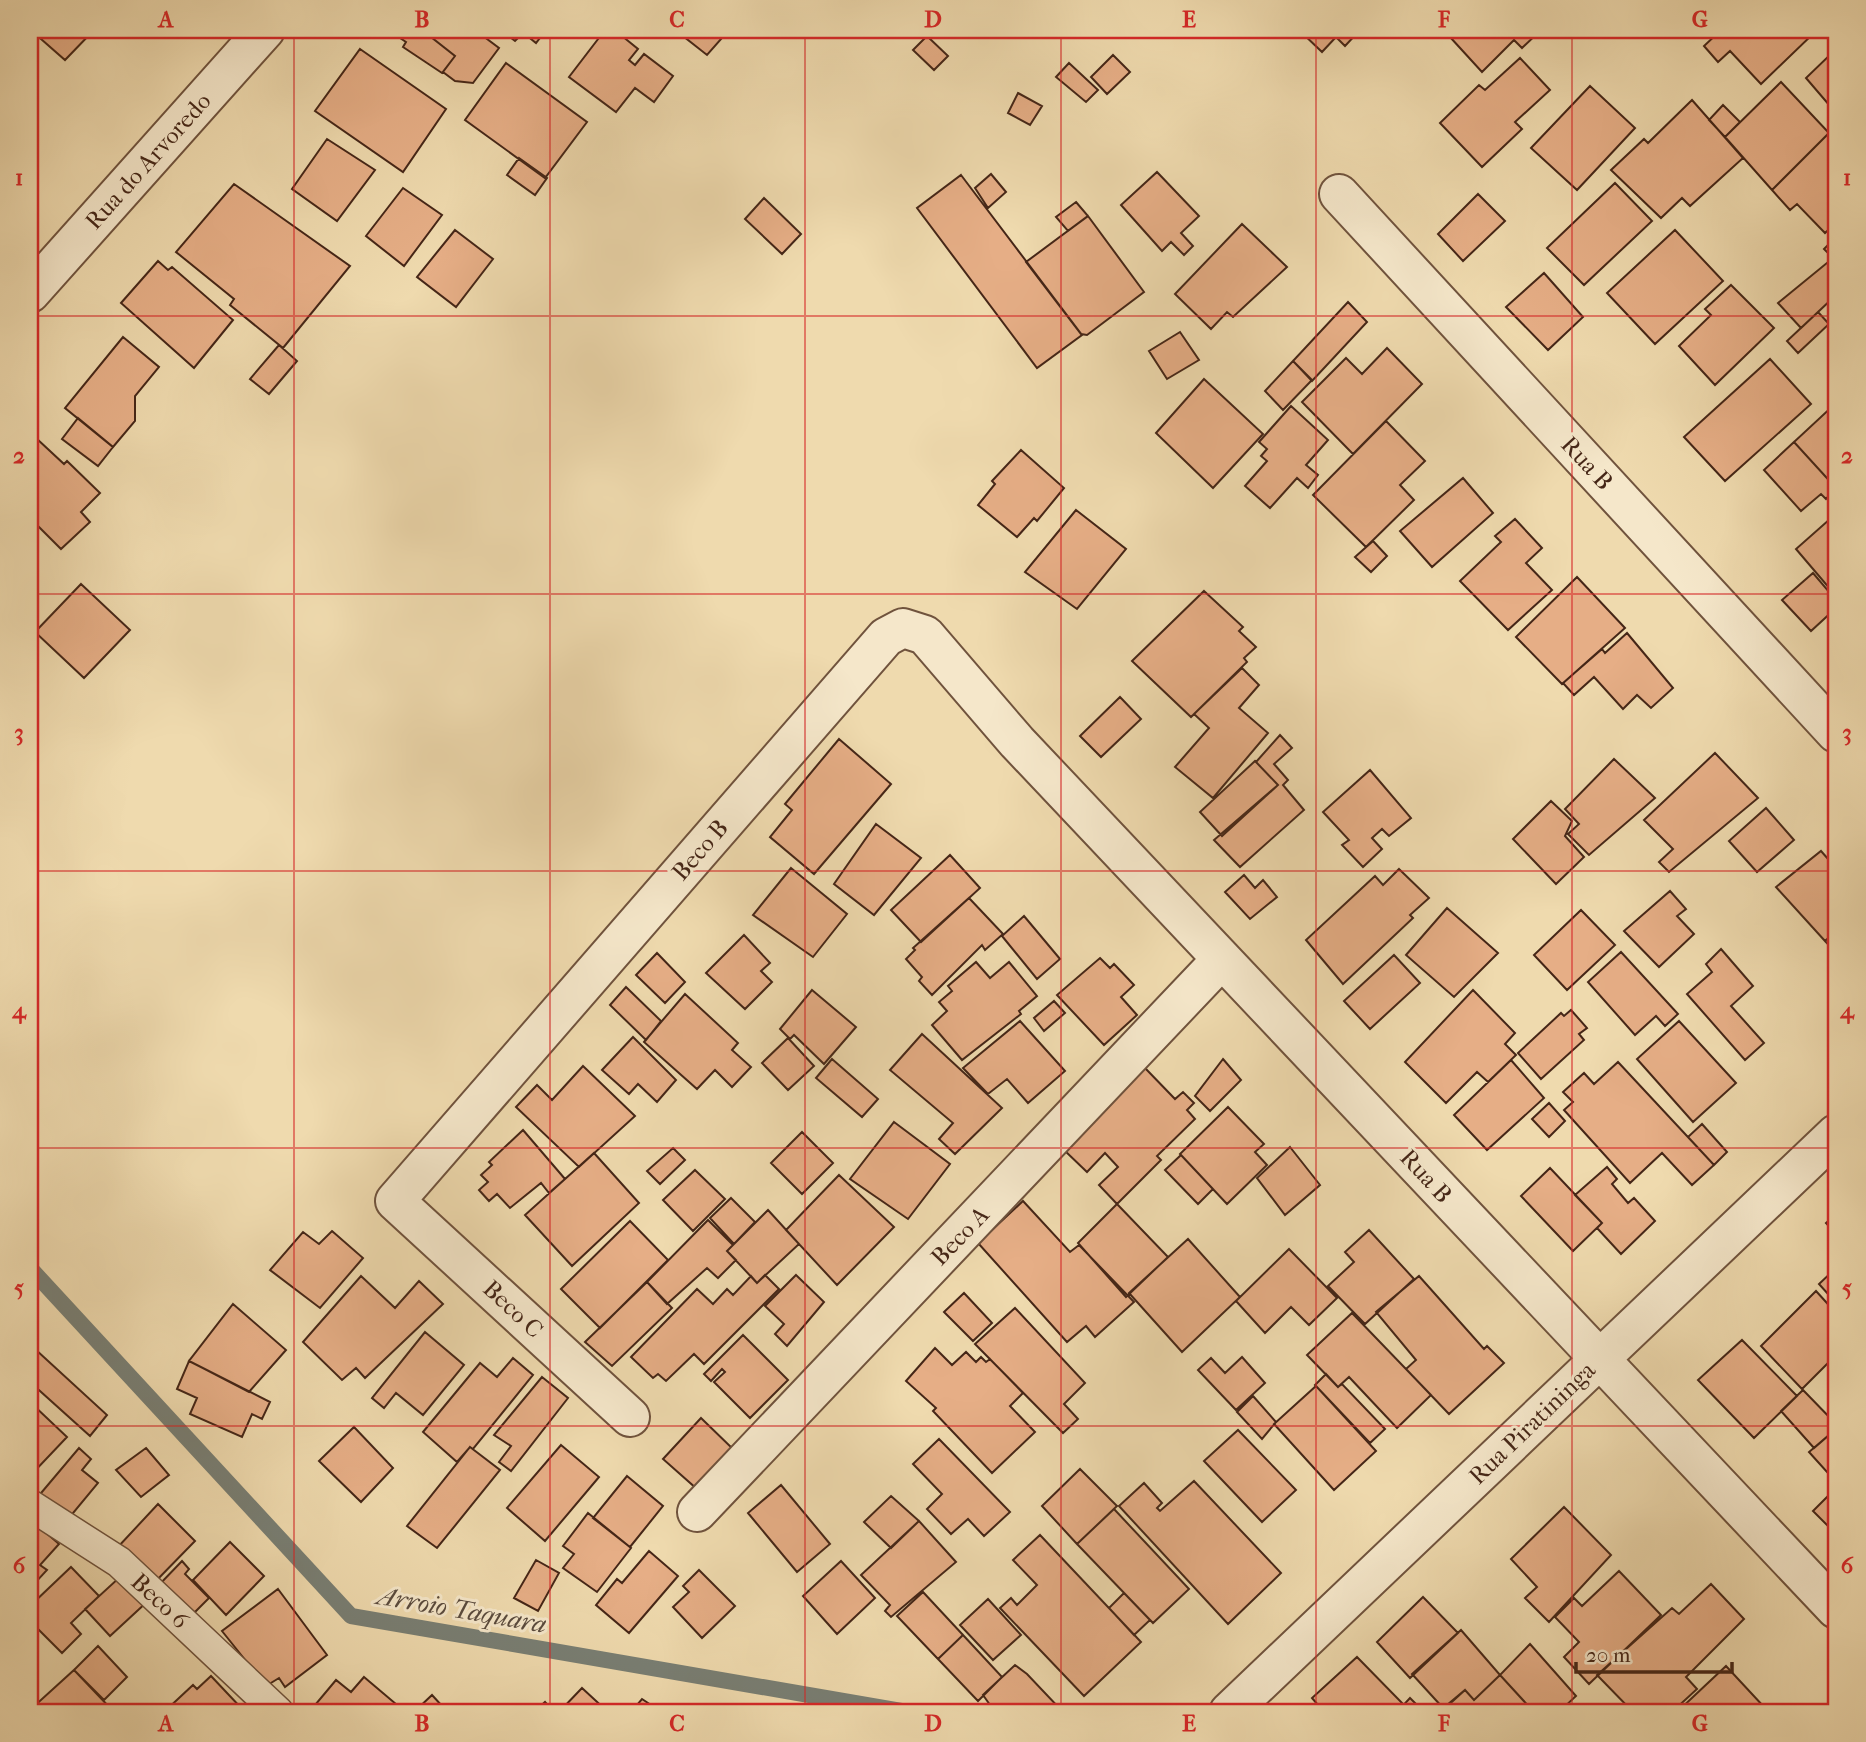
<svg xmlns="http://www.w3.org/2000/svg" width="1866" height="1742" viewBox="0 0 1866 1742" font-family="'IM FELL French Canon',serif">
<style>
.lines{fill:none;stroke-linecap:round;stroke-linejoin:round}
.stream{stroke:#797f74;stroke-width:16}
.building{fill:#e6ae86;stroke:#452617;stroke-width:2}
.lane-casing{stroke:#70533d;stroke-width:33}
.street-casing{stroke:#70533d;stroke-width:42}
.lane{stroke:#f5e7ca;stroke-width:30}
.street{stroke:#f5e7ca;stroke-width:38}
.grid{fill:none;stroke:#d62828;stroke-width:2;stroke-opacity:0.55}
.labels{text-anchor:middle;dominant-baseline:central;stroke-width:6;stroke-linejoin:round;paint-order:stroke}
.street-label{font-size:24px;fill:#452617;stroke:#f5e7ca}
.water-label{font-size:26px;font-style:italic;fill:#5a4b3e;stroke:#f5e7ca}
.neatline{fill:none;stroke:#d62828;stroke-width:2.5}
.grid-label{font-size:23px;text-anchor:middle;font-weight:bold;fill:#d62828}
</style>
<rect width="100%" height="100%" fill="#efdaae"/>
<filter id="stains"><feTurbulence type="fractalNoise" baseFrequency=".00286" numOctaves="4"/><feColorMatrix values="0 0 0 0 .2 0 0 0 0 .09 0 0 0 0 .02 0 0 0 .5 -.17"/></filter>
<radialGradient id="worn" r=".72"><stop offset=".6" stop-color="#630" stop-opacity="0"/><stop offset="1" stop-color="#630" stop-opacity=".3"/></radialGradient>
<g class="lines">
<path class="stream" d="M30 1268 351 1616 907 1712"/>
</g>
<path class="building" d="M35 30H94L65 60 33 32Z
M388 30H436L431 37 455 56 442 73 403 47 406 42Z
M436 30H475L499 48 473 83 455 81 443 72 455 56 431 37Z
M501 30H546L536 43 526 35 523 37 521 35 515 41Z
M605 30 626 32 622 36 638 49 629 60 635 65 644 54 673 76 654 102 635 88 616 112 569 77Z
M688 30H729L707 55 683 36Z
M1299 30H1360L1345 46 1336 37 1322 52Z
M1458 30H1541L1522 48 1514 40 1482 72 1450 37Z
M1721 30H1813L1815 32 1761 84 1730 51 1718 62 1704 46Z
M927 36 948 56 934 70 913 50Z
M360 49 446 109 403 172 315 111Z
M1836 49V113L1806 78Z
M1113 55 1130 72 1107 94 1091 77Z
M1520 58 1550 90 1515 122 1522 129 1482 167 1440 123 1479 85 1485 90Z
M506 63 587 122 545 178 465 120Z
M1069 63 1098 90 1086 102 1056 77Z
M1781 82 1829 133 1772 190 1725 137Z
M1590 86 1635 128 1577 190 1531 148Z
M1018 93 1042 106 1030 125 1008 113Z
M1692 100 1743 158 1690 206 1682 198 1661 218 1611 170 1644 139 1648 143Z
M1723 105 1740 122 1725 137 1709 120Z
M1836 126V223L1825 233 1797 204 1790 210 1772 190Z
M327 139 375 170 337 221 292 189Z
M519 158 547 178 535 195 507 175Z
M1157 172 1199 216 1181 233 1193 246 1184 255 1171 242 1162 251 1121 205Z
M991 174 1006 192 988 208 975 188Z
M961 175 1082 335 1037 368 917 208Z
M1615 183 1652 221 1584 285 1547 248Z
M234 184 350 266 283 348 230 305 234 299 176 252Z
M403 188 442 215 404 266 366 236Z
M1478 194 1505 221 1463 261 1438 234Z
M764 198 801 234 782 254 745 219Z
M1076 202 1088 216 1068 231 1056 217Z
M1088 216 1144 292 1087 335 1081 334 1026 262Z
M1242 224 1287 267 1233 317 1227 312 1211 329 1175 294Z
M455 230 493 259 456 307 417 277Z
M1675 230 1723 281 1655 344 1607 293Z
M1836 237V261L1824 249Z
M1833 258 1836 261V295L1801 328 1778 303Z
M158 261 168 270 172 267 233 320 194 368 121 303Z
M1544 273 1583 317 1548 350 1506 307Z
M1731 285 1774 328 1715 385 1679 346 1711 315 1705 309Z
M1348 302 1367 322 1312 381 1293 361Z
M1818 312 1829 324 1798 353 1787 341Z
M1180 332 1199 360 1167 379 1149 351Z
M123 337 159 367 135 396V421L113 447 65 408Z
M279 345 297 361 269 394 250 379Z
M1387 348 1422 384 1353 454 1302 402 1346 358 1362 374Z
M1770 359 1811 404 1725 481 1684 437Z
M1293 361 1312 380 1283 410 1265 391Z
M1204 379 1263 434 1213 488 1156 433Z
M1836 403V488L1794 442Z
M1291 406 1328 440 1306 465 1318 475 1308 488 1297 478 1270 508 1245 486 1267 461 1261 456 1267 449 1259 442Z
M78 418 113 447 98 466 62 439Z
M1386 421 1425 461 1400 485 1414 500 1366 547 1313 495Z
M36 438 64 464 67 461 100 493 81 512 90 522 61 549 30 518V445Z
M1794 442 1836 488 1826 499 1821 494 1801 511 1764 470Z
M1021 450 1064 488 1037 521 1034 518 1017 537 978 505 995 484 992 481Z
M1463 478 1493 513 1432 567 1400 531Z
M1076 510 1126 549 1077 609 1025 572Z
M1515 519 1542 548 1526 563 1552 590 1508 630 1460 581 1501 542 1495 536Z
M1830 519 1836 528V596L1796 549Z
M1373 541 1387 556 1371 572 1355 557Z
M1813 573 1836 600V608L1811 631 1782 600Z
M1577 577 1625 628 1562 684 1516 637Z
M81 584 130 630 84 678 35 632Z
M1204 591 1243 627 1239 631 1256 647 1244 658 1247 662 1191 717 1132 661Z
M1627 633 1673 688 1651 708 1637 695 1623 709 1594 677 1574 695 1563 683 1602 649 1605 653Z
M1242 668 1259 685 1239 708 1268 733 1213 798 1175 767 1209 728 1194 714Z
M1120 697 1141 719 1101 757 1080 736Z
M1280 735 1292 748 1274 764 1288 780 1283 785 1304 810 1240 867 1214 840 1278 785 1256 762Z
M839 739 891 784 814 874 770 837 792 810 785 804Z
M1715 753 1758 798 1669 872 1659 862 1673 849 1644 820Z
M1614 759 1655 798 1589 855 1568 834 1579 824 1565 809Z
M1255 761 1278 785 1222 836 1200 812Z
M1370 770 1411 818 1389 836 1382 829 1372 838 1382 849 1363 867 1342 845 1349 840 1323 812Z
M1551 801 1572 821 1565 836 1584 857 1556 884 1513 839Z
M1766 808 1794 840 1757 872 1729 841Z
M876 824 921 858 874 915 834 884Z
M1821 851 1836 868V931L1825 941 1776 887Z
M950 855 980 888 921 942 891 910Z
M791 868 847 914 813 957 753 915Z
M1399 869 1429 898 1410 915 1413 918 1343 984 1306 940 1375 876 1383 885Z
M1244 875 1255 888 1263 880 1277 897 1250 919 1225 892Z
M1670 891 1686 909 1677 916 1694 934 1659 967 1624 931Z
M969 898 1003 934 985 950 982 945 932 995 919 981 922 977 906 959 915 950 913 948Z
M1447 908 1498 953 1454 997 1406 955Z
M1581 910 1615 945 1567 990 1534 955Z
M1024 916 1060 959 1037 979 1002 936Z
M1836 931V953L1825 941Z
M744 935 770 963 761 971 772 982 745 1009 706 973Z
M1721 949 1753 986 1731 1006 1764 1043 1745 1060 1687 994 1712 972 1706 964Z
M1621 952 1678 1014 1665 1026 1656 1016 1635 1035 1588 982Z
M657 953 685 982 665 1003 636 975Z
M1394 955 1420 983 1370 1029 1344 1001Z
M1100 958 1110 968 1114 964 1134 985 1121 997 1137 1015 1104 1045 1057 995Z
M976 962 990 978 1009 962 1037 996 1019 1011 1021 1014 962 1060 932 1025 947 1011 939 1002 952 991 948 986Z
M626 987 661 1021 646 1040 610 1005Z
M812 990 856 1027 824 1064 794 1035 790 1039 780 1029Z
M1473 990 1515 1033 1505 1044 1516 1055 1488 1082 1477 1072 1446 1103 1405 1062Z
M685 994 738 1043 732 1050 751 1067 732 1087 715 1070 697 1089 644 1042Z
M1054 1001 1065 1013 1044 1031 1034 1018Z
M1571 1010 1587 1028 1579 1034 1584 1040 1541 1079 1518 1053 1561 1013 1564 1016Z
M1020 1021 1065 1071 1028 1103 1007 1079 988 1094 963 1068Z
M1679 1021 1736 1083 1693 1122 1637 1059Z
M922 1034 1002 1108 955 1154 939 1139 953 1123 890 1070Z
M633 1037 676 1080 657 1102 638 1084 629 1094 602 1070Z
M788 1038 814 1066 788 1090 762 1063Z
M832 1059 878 1099 862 1117 816 1078Z
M1223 1059 1241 1080 1210 1111 1195 1096Z
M1511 1060 1544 1098 1487 1150 1454 1115Z
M1618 1062 1714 1165 1692 1185 1662 1153 1630 1183 1564 1110 1573 1102 1563 1092 1584 1073 1594 1084Z
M583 1066 635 1116 579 1167 516 1107 537 1085 552 1100Z
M1145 1068 1175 1099 1183 1092 1194 1103 1187 1110 1195 1119 1157 1156 1161 1160 1117 1204 1099 1185 1118 1167 1105 1153 1087 1172 1064 1150Z
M1549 1103 1565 1121 1549 1137 1532 1119Z
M1228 1107 1264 1144 1255 1152 1267 1165 1227 1204 1180 1154Z
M894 1122 950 1164 908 1219 850 1179Z
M1702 1124 1727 1152 1714 1165 1688 1137Z
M523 1130 565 1179 549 1193 541 1183 510 1208 497 1194 489 1201 479 1190 488 1182 481 1175 492 1165 489 1162Z
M802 1132 833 1163 802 1194 771 1163Z
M1290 1147 1320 1185 1285 1215 1257 1178Z
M673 1148 685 1160 660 1184 647 1171Z
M594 1153 639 1203 572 1266 525 1215Z
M1181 1155 1213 1189 1198 1204 1165 1170Z
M1607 1167 1617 1179 1612 1184 1628 1203 1634 1198 1655 1221 1621 1254 1597 1228 1602 1223 1575 1195Z
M1550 1168 1602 1223 1573 1251 1521 1196Z
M695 1170 725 1199 693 1231 663 1200Z
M839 1175 894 1227 837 1285 786 1230Z
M731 1198 755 1222 734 1244 710 1218Z
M1023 1201 1070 1252 1079 1245 1134 1302 1095 1337 1086 1326 1067 1342 978 1243Z
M1117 1204 1168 1257 1126 1297 1078 1243Z
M768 1210 799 1244 757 1283 727 1251Z
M1836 1214V1234L1826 1223Z
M708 1220 733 1245 727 1251 736 1260 718 1278 707 1268 667 1304 647 1282Z
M630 1221 668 1260 600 1328 561 1289Z
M1369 1230 1414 1279 1365 1324 1328 1286 1354 1262 1345 1252Z
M332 1231 363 1258 320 1308 270 1270 303 1232 319 1244Z
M1188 1239 1240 1297 1182 1352 1129 1293Z
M1289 1249 1337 1298 1309 1325 1291 1307 1265 1333 1236 1301Z
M1836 1268V1303L1819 1284Z
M765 1275 779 1289 704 1364 694 1354 666 1381 658 1374 653 1378 631 1357 697 1289 713 1304 727 1289 733 1295 751 1276 757 1283Z
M796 1275 824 1302 787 1346 775 1334 784 1324 765 1306Z
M361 1276 395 1308 419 1281 443 1304 365 1378 356 1368 342 1380 303 1342Z
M1419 1276 1484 1349 1487 1346 1504 1363 1449 1414 1406 1369 1416 1360 1376 1312Z
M647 1282 672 1308 612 1366 585 1342Z
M1816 1291 1836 1313V1355L1802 1389 1761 1346Z
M964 1293 992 1323 973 1341 944 1312Z
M233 1304 286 1350 249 1392 189 1361Z
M1015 1308 1085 1383 1064 1404 1078 1419 1063 1433 975 1344Z
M1352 1313 1431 1395 1397 1428 1349 1377 1338 1387 1307 1355Z
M425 1332 464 1365 423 1415 396 1393 384 1408 372 1398Z
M743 1335 788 1380 750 1418 714 1382 725 1372 722 1369 711 1381 704 1374Z
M1742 1340 1797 1396 1754 1438 1698 1380Z
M935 1348 952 1365 966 1352 976 1362 981 1357 986 1362 990 1359 1023 1393 1010 1406 1035 1432 992 1473 933 1411 936 1408 906 1381Z
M35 1349 107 1415 90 1436 30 1382V1356Z
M1242 1357 1265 1383 1236 1410 1198 1370 1211 1358 1225 1373Z
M513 1358 533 1375 473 1449 470 1447 457 1462 423 1432 480 1363 497 1377Z
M189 1361 270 1402 262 1419 252 1414 242 1437 190 1414 197 1398 177 1389Z
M1326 1374 1338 1387 1342 1384 1385 1429 1370 1443 1315 1385Z
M542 1377 568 1398 511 1471 499 1462 511 1446 494 1435Z
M1316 1386 1376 1451 1334 1490 1274 1424Z
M1803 1390 1836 1424V1429L1814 1448 1781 1411Z
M1253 1396 1276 1422 1262 1439 1237 1412Z
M30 1402 67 1437 30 1476Z
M701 1418 734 1450 697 1489 663 1459Z
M354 1427 393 1468 361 1502 319 1461Z
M1836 1429V1482L1809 1452Z
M1238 1430 1296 1490 1262 1522 1204 1461Z
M939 1439 1010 1512 984 1536 968 1519 951 1534 927 1509 942 1494 913 1464Z
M561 1445 599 1477 545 1541 507 1508Z
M470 1447 500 1470 437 1548 407 1526Z
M79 1448 91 1459 82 1470 98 1483 69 1518 36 1499Z
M146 1448 169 1475 141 1497 116 1470Z
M1080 1469 1117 1506 1077 1544 1042 1506Z
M627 1476 663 1506 630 1547 593 1518Z
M1194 1481 1281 1573 1228 1624 1119 1506 1144 1483 1162 1503 1157 1508 1160 1511Z
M781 1485 830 1544 797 1572 748 1513Z
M1836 1488V1534L1813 1511Z
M891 1496 919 1521 891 1548 864 1522Z
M158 1504 195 1541 153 1584 117 1548Z
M1564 1507 1611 1555 1549 1622 1525 1598 1537 1587 1511 1559Z
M1114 1509 1189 1589 1153 1623 1077 1544Z
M588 1513 631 1548 597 1592 563 1568 574 1554 563 1546Z
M30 1519 59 1544 40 1565 47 1570 35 1583 30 1579Z
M919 1521 956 1562 891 1617 885 1611 890 1605 861 1575Z
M1040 1535 1141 1642 1084 1696 1000 1608 1011 1598 1017 1605 1037 1585 1013 1560Z
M230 1542 264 1576 226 1615 193 1580Z
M649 1551 678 1576 629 1633 596 1605 617 1579 622 1583Z
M536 1560 559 1573 538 1611 514 1598Z
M182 1561 189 1569 185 1574 209 1598 189 1618 157 1587Z
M841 1561 875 1598 837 1634 803 1596Z
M71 1567 99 1596 71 1623 81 1634 62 1653 30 1621V1606Z
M699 1570 735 1606 702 1638 673 1607 689 1592 683 1586Z
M1619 1571 1661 1615 1589 1684 1564 1657 1579 1642 1555 1617 1574 1598 1582 1606Z
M121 1576 149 1600 110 1636 85 1609Z
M1711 1584 1744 1619 1686 1677 1697 1689 1672 1712H1633L1597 1675 1672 1608 1679 1614Z
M278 1589 327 1655 285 1687 279 1678 266 1686 222 1631Z
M923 1592 963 1635 938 1659 897 1616Z
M1124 1593 1150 1620 1134 1635 1109 1608Z
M1423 1597 1458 1633 1410 1678 1377 1642Z
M988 1599 1021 1635 993 1660 960 1625Z
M1461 1630 1500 1675 1474 1700 1465 1690 1444 1709 1412 1674Z
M963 1635 1002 1677 978 1701 938 1659Z
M1530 1644 1576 1696 1559 1712H1534L1500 1675Z
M98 1646 127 1677 104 1700 74 1670Z
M1357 1657 1404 1705 1397 1712H1324L1312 1698Z
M1015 1665 1027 1674 1063 1712H995L983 1695Z
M1726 1666 1765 1708 1761 1712H1677Z
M74 1670 114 1712H30L31 1709Z
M1500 1675 1532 1710 1530 1712 1441 1710 1465 1690 1474 1700Z
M211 1676 245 1712H164L193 1685 197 1689Z
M364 1677 403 1710 401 1712 310 1711 336 1680 351 1692Z
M582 1688 608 1712H559Z
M432 1695 443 1707 438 1712H414Z
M1410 1698 1424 1712H1397Z
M642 1699 654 1707 660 1712H631Z
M545 1702 554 1712H534Z"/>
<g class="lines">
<g class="lane-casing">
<path id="lane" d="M30 1505 119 1562 278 1712"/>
</g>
<g class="street-casing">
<path id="street" d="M1339 194 1836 733
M30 293 265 30
M630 1417 395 1201 886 637 903 628 925 635 1017 742 1836 1609
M697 1512 1222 959
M1229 1712 1836 1134"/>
</g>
<use href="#lane" class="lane"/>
<use href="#street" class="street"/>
</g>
<path class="grid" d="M294 30V1712M550 30V1712M805 30V1712M1061 30V1712M1316 30V1712M1572 30V1712M30 316H1836M30 594H1836M30 871H1836M30 1148H1836M30 1426H1836"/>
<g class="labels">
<g class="street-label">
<text transform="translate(148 161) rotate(-48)">Rua do Arvoredo</text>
<text transform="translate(1587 463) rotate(47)">Rua B</text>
<text transform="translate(700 850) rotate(-49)">Beco B</text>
<text transform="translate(1426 1176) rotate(47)">Rua B</text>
<text transform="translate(960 1236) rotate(-46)">Beco A</text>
<text transform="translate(513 1309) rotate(43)">Beco C</text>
<text transform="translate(1532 1423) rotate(-44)">Rua Piratininga</text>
<text transform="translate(160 1601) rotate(43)">Beco 6</text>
</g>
<g class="water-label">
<text transform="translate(462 1610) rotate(10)">Arroio Taquara</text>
</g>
</g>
<rect width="1866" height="1742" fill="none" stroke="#efdaae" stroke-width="77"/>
<path d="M1576 1662v10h156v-10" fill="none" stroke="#452617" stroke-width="3.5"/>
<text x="1586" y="1662" font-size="21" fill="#452617" stroke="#f5e7ca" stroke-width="5" paint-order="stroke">20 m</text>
<rect x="38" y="38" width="1790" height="1666" class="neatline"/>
<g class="grid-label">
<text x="166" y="27">A</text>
<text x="422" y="27">B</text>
<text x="677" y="27">C</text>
<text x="933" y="27">D</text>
<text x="1189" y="27">E</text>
<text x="1444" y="27">F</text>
<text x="1700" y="27">G</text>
<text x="19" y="185">1</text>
<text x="1847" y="185">1</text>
<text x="19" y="463">2</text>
<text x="1847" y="463">2</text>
<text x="19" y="740">3</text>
<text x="1847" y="740">3</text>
<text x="19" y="1018">4</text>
<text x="1847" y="1018">4</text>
<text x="19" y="1295">5</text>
<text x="1847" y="1295">5</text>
<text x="19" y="1573">6</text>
<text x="1847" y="1573">6</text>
<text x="166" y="1731">A</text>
<text x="422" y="1731">B</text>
<text x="677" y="1731">C</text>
<text x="933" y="1731">D</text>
<text x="1189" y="1731">E</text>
<text x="1444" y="1731">F</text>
<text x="1700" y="1731">G</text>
</g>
<rect width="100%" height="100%" filter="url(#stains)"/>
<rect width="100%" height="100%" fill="url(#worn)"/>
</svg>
